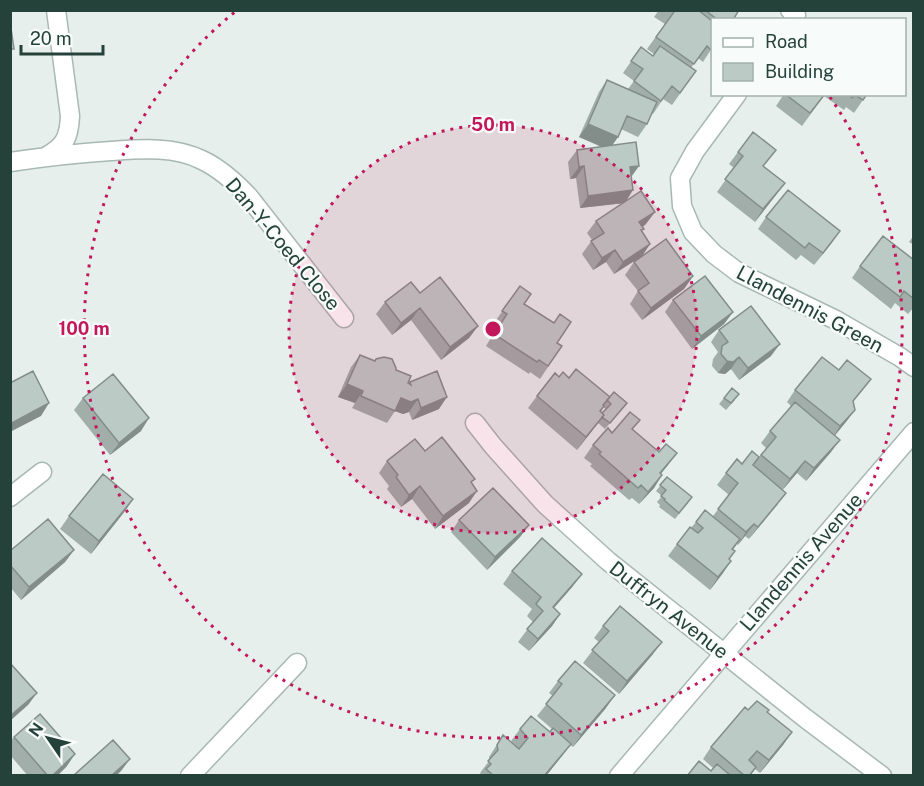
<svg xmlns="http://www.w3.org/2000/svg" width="924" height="786" viewBox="0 0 924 786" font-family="'Public Sans',sans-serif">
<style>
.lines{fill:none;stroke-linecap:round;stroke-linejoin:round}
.minor-casing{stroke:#a8b8b2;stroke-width:21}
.minor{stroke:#fff;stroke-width:18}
.wall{fill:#a1aea9;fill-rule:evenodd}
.shaded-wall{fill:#838d89}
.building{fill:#bbcac4;stroke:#838d89;stroke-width:1.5}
.ring{fill:none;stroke:#c2185b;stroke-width:3;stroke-dasharray:3 6}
.labels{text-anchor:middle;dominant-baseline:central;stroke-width:4.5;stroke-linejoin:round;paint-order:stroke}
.street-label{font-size:20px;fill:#24423a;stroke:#f7fbf9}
.centre{fill:#c2185b;stroke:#f7fbf9;stroke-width:3}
.ring-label{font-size:18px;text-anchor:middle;font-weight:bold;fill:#c2185b;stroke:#f7fbf9;stroke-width:4.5;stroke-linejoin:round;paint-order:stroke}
</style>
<rect width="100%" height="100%" fill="#e6efeb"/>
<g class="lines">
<g class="minor-casing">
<path id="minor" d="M790 10 796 15 793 20
M737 94 695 151 680 178 682 206 693 232 714 254 739 273 836 320 900 357 914 367
M47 156C65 146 69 137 70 116L56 10
M10 162C44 157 78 153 111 151 141 149 174 146 202 160 221 169 235 182 249 197L344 318
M475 423 493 446 545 504 608 561 805 718 882 776
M10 497 42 472
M190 776 297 663
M619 776 914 432"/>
</g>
<use href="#minor" class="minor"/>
</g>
<path class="wall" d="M659 10H739L733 20H712V48L703 62 698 58 691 68 696 71 672 105 663 99 653 114 652 113 647 124 638 137 621 129 618 137 612 145 639 166 632 176 625 202 646 224 643 227 642 232 650 244 642 256 614 274 606 262 593 270 582 254 592 240 587 233 596 221 624 203 580 208 576 178 570 179 568 162 577 150 602 147 579 137 599 92 607 80 628 89 634 81 623 73 641 47 653 56 654 54 647 49 665 24 654 17Z
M784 94H867L854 113 846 107 844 110 824 96 802 126 776 106Z
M738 152 764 167 785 183 755 222 717 192 734 168 729 164Z
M766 217 840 231 814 265 801 255 796 260 758 229Z
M914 235V245L909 242Z
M914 260V307L908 314 895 303 891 309 852 278 860 266Z
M634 262 693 276 684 289 642 320 630 304 638 291 625 275Z
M520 286 524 304 554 323 557 343 562 346 540 379 530 372 529 374 486 346 498 326 494 323Z
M420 293 478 326 469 338 441 360 411 320 392 335 376 314 385 302Z
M673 300 733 312 724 324 692 349 665 312Z
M719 330 771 356 739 380 731 369 725 374 718 373 712 366 713 359 718 352 711 342Z
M360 355 396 370 408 383 410 382 439 409 412 420 409 412 403 414 395 411 387 423 352 408 355 403 338 397 351 367Z
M839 370 871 379 853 402 855 410 835 435 831 452 806 481 797 473 782 490 777 505 749 539 745 536 738 545 737 544 733 550 723 573 710 590 668 556 677 544 696 522 713 516 729 495 717 485 726 473 742 464 759 457 766 448 761 443 770 431 791 406 787 402 795 390Z
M559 377 569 378 610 397 627 403 605 429 598 423 577 450 528 408 537 396ZM603 407 606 409 602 413 601 412Z
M83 398 141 431 110 455 74 410Z
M724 398 735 400 726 410 719 404Z
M633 430 668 465 661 474 662 475 654 488 639 504 632 498 629 500 590 466 592 464 584 458 593 445 612 433Z
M425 451 472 483 469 503 435 529 412 499 401 507 387 489 389 486 379 473 387 461Z
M667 477 688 503 675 519 659 507 660 505 657 502 662 496 656 491Z
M133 499 125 511 91 554 60 529 69 516Z
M459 520 529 525 520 537 487 570 451 532Z
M74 550 65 562 21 600 10 587V551Z
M512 571 573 586 554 608 560 614 552 626 529 651 518 642 533 622 527 616 532 609 503 584Z
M603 626 653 654 619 694 583 663 599 642 594 638Z
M558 681 606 708 573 747 570 745 546 776H482L480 773 489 761V757L503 735 517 748 511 741 520 729 550 732 552 729 537 716 553 696 549 693Z
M748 710 767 712 792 732 783 745 760 773 755 769 750 776H687L711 771 713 768 703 759 711 747Z
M14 737 67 766 57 776H28L10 755V741Z"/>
<path class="shaded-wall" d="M588 124 618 137 609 150 579 137Z
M584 166 576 178 570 179 579 167Z
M639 166 630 178V167Z
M785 183 776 195 755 222 763 209Z
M633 190 625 203 580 208 588 196Z
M655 212 646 224 631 234 639 222Z
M840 231 831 244 814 265 823 253Z
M650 244 642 256 614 274 623 262Z
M615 250 606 262 593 270 602 258Z
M693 276 684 289 642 320 651 308Z
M420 308 411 320 392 335 401 323Z
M733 312 724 324 692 349 701 336Z
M478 326 469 338 441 360 450 347Z
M780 344 771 356 739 380 748 368Z
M739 357 731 369 725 374 718 373 727 361Z
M347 384 363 391 355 403 338 397Z
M447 397 439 409 412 420 421 408Z
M401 398 418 399 409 412 403 414 392 410Z
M49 403 41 416 10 432V424Z
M855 410 846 422 832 439 840 426Z
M604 415 595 427 577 450 586 437Z
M149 418 141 431 110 455 119 443Z
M840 440 831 452 806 481 814 468Z
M677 453 668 465 651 485 660 473Z
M805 461 797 473 781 492 790 479Z
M662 475 654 488 639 504 648 492Z
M420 486 412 499 401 507 409 495Z
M477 491 469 503 435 529 443 516Z
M786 493 777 505 749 539 758 527Z
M133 499 125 511 91 554 99 541Z
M754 524 745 536 738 545 746 532Z
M529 525 520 537 487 570 495 557Z
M74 550 65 562 21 600 29 587Z
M731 561 723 573 710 590 718 577Z
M582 574 573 586 544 619 553 607Z
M560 614 552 626 529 651 538 639Z
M662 642 653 654 619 694 627 681Z
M37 693 28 705 10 721V716Z
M615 695 606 708 573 747 581 735Z
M792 732 783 745 760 773 769 760Z
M571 744 562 756 546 776H544Z
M75 754 67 766 57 776H52Z
M130 759 121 771 116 776H111Z"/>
<path class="building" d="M671 10H698L712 21V48L711 50 707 46 694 64 656 37 674 12Z
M705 10H739L733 20H718Z
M10 21 14 49H10Z
M660 46 696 71 680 93 672 86 661 101 634 81 643 69 631 61 641 47 653 56Z
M607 80 657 102 647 124 627 116 618 137 588 124Z
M785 94H825L810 113Z
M848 94H867L863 100 855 95 852 98Z
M753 132 776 150 763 166 785 183 763 209 725 179 743 156 738 152Z
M636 142 639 166 630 167 633 190 588 196 584 166 579 167 577 150Z
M788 190 840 231 823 253 809 243 805 248 766 217Z
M641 191 655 212 639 222 644 229 641 230 650 244 623 262 615 250 602 258 591 241 604 233 596 221Z
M883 236 914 260V299L904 291 900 297 860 266Z
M666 239 693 276 651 308 638 291 649 283 634 262Z
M705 276 733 312 701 336 673 300Z
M440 277 478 326 450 347 420 308 401 323 385 302 411 282 420 293Z
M520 286 531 294 524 304 554 323 560 314 571 322 557 343 562 346 548 366 539 360 537 362 494 334 507 314 502 311Z
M751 306 780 344 748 368 739 357 733 362 727 361 721 354 722 346 728 342 719 330Z
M360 355 375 361 376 359 384 357 392 359 396 368V370L411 376 408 383 411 385 410 382 437 371 447 397 421 408 418 399 411 402 401 398 395 411 361 396 363 391 347 384Z
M822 357 839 370 847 360 871 379 853 401 855 410 840 426 795 390Z
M576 369 610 397 603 405 604 406 600 411 604 415 586 437 537 396 555 373 559 377 563 372 569 378Z
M33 371 49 403 10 424V383Z
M113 374 149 418 119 443 83 398Z
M732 388 739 394 731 403 724 398Z
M614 392 627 403 610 423 602 417 604 415 602 413 611 404 607 400Z
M795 402 840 440 814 468 805 461 790 479 761 455 776 437 770 431Z
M630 412 640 420 632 429 659 452 666 444 677 453 660 473 662 475 648 492 641 485 638 488 599 454 601 452 593 445 608 428 612 433Z
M442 437 475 479 471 482 477 491 443 516 420 486 409 495 396 477 398 475 387 461 415 439 425 451Z
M752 451 759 457 753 465 786 493 758 527 754 524 746 532 718 509 738 483 726 473 737 459 742 464Z
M103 474 133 499 99 541 69 516Z
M667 477 692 497 679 513 664 500 665 499 661 496 666 490 660 485Z
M493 488 529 525 495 557 459 520Z
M705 510 740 539 732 549 735 551 729 559 731 561 718 577 677 544 690 527 698 533 703 528 696 522Z
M48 519 74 550 29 587 10 565V551Z
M542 538 582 574 553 607 560 614 538 639 527 629 543 611 536 604 541 597 512 571Z
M620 606 662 642 627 681 592 650 609 631 603 626Z
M575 661 615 695 581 735 546 704 562 684 558 681Z
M10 663 37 693 10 716Z
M757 701 769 710 767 712 792 732 769 760 757 751 749 760 756 767 749 776H745L711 747 745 707 748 710Z
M40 714 75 754 52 776H48L14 737Z
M531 716 550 732 553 728 571 744 544 776H494L486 769 491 764 488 761 498 750 497 745 503 735 519 749 528 738 520 729Z
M113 740 130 759 111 776H73Z
M699 761 711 771 717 764 731 776H687Z"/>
<circle cx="493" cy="329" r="204" fill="#c2185b" fill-opacity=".12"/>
<g class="ring">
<circle cx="493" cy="329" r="204"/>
<path d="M830 97A409 409 0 1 1 236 11"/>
</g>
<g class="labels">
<g class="street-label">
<text transform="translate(283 244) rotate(50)">Dan-Y-Coed Close</text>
<text transform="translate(810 309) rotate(28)">Llandennis Green</text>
<text transform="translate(801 562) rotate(-49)">Llandennis Avenue</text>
<text transform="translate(669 610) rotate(38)">Duffryn Avenue</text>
</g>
</g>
<circle cx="493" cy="329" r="9" class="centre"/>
<g class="ring-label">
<text x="493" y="131">50 m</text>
<text x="84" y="335">100 m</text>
</g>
<rect width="924" height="786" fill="none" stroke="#24423a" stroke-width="24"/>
<rect x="711" y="18" width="195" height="78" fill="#f7fbf9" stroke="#a3b1ad" stroke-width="1.5"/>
<rect x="723" y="38" width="30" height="9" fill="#ffffff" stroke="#a3b1ad" stroke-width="1.5"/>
<text x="765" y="48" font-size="18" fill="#24423a">Road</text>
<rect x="723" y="63" width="30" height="18" fill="#bbcac4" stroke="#a3b1ad" stroke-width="1.5"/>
<text x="765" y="78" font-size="18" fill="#24423a">Building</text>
<g transform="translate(48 738) rotate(305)" stroke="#f7fbf9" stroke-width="4.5" paint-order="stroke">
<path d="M0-4.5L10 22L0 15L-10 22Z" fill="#24423a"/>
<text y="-9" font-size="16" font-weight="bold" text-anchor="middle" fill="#24423a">N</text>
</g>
<path d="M21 45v9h82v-9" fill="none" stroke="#24423a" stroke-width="3"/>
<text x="30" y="45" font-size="18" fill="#24423a" stroke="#f7fbf9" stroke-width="4.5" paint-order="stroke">20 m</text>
</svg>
